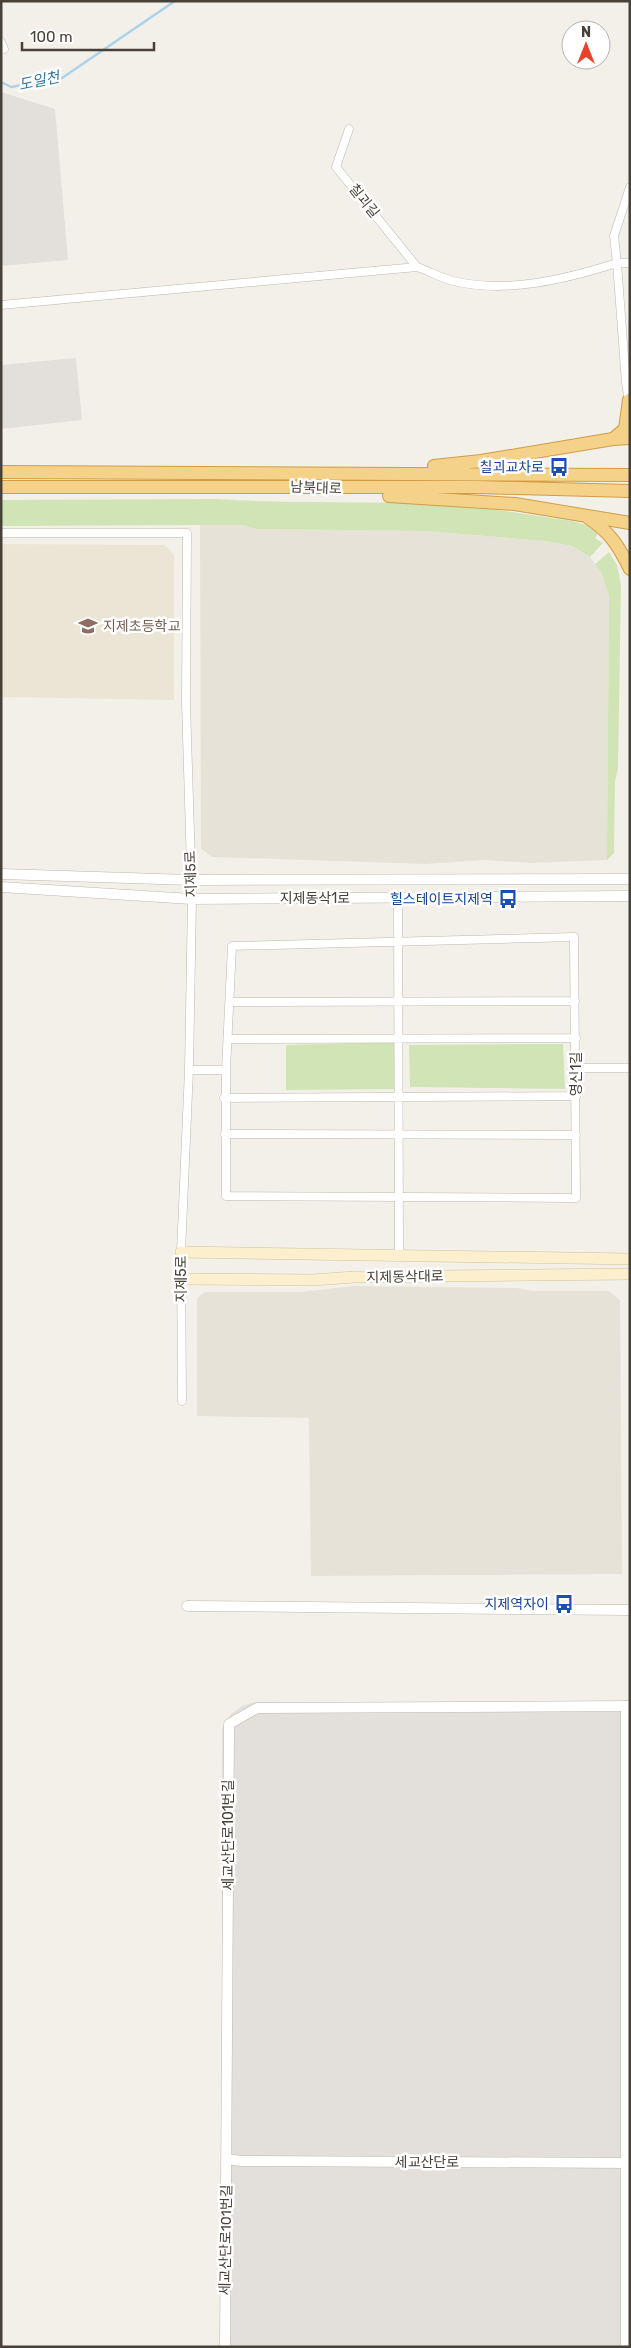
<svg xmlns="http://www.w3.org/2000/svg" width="631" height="2348" viewBox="0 0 631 2348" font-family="Rubik,'Noto Sans KR',sans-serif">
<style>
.residential{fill:#e7e2d8}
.industrial{fill:#e3dfdb}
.education{fill:#ebe5d5}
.green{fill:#d0e4b6}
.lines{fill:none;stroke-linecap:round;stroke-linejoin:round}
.stream{stroke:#abd2eb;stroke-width:2.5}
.minor-casing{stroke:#beb8ad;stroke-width:9}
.tertiary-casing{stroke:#beb8ad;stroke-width:11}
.secondary-casing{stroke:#d0c29d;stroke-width:12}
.trunk-casing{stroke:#d29c45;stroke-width:14}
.minor{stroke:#fff;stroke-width:8}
.tertiary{stroke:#fff;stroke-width:10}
.secondary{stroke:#fbefcd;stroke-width:11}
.trunk{stroke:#f5d28a;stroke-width:12}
.labels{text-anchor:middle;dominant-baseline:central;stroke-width:5;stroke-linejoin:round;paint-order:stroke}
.street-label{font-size:14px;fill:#474138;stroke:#fff}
.transit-label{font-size:14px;fill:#164399;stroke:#fff;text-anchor:end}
.education-label{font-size:14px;fill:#785e54;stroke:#fff;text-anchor:start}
.water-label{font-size:15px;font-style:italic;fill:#3778a3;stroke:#fff}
</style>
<rect width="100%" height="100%" fill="#f3f0ea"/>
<path class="residential" d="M200 525H243L256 529 425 531 545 541 572 546 590 557 601 572 609 596 607 860 530 863 485 860 426 864 212 857 201 849Z
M353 1286 517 1288 532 1291H609L620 1300 622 1574 311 1576 309 1418 197 1416V1298L205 1292H300Z"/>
<path class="industrial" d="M1 92 55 109 68 260 1 266Z
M76 358 82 420 1 429V365Z
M255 1702 630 1704V2347H220L222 2159V1729L230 1715 242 1706Z"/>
<path class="education" d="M1 544 165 545 174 555V700L1 697Z"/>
<path class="green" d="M218 499C302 505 386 499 470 507 504 510 538 516 572 521L586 525 599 532 595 538 603 543 590 557 572 546 545 541 425 531 256 529 243 525H200L1 526V500Z
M609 552 617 565 621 585 618 768 615 781 614 853 607 860 609 596 601 572 595 564Z
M394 1042 395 1089 286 1090V1045Z
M563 1044 565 1089 410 1087 409 1045Z"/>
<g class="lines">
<path class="stream" d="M1 82 11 87 62 78 175 1"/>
<g class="minor-casing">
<path id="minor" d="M1 42 4 49
M349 129 336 167 417 267
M1 305 417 267C429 271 441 278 453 281 507 294 566 279 617 263L614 236 630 187
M629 402 626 383 617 263H630
M1 533H187L186 703 192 899 189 1070 181 1252 182 1401
M398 898 399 1255
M230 1002 575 1001
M228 1039 576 1038
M576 1068H630
M189 1070H226V1196L576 1198 574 937 232 946 226 1070
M224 1098 576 1096
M225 1134 576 1135"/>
</g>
<g class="tertiary-casing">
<path id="tertiary" d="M1 874 192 880 630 879
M1 887 192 899 630 896
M187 1606 630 1610
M626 1706V2347
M227 2159 241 2161 630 2163
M225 2347 229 1724 257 1708 630 1706"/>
</g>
<g class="secondary-casing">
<path id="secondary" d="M181 1252 630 1259
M181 1279 313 1280 354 1277 630 1274"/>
</g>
<g class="trunk-casing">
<path id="trunk" d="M613 439 625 429 629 400
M434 466 481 461 613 439 630 438
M1 472 630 475
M1 487H476L630 491
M389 496 515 504 630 523
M587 517C610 532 618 545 630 569"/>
</g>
<use href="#minor" class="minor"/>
<use href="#tertiary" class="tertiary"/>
<use href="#secondary" class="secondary"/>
<use href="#trunk" class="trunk"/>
</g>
<defs>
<g id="bus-bare" transform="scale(1.5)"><path d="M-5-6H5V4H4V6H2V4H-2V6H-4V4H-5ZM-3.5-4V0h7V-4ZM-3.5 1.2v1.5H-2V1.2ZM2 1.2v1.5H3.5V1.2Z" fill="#1a4fb4" stroke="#fff" stroke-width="2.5" paint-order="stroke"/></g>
<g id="school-bare" transform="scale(1.5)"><path d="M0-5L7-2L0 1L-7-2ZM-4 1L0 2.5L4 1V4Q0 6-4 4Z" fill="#8d6e63" stroke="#fff" stroke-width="2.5" paint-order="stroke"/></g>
</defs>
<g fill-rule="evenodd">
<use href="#bus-bare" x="559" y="467"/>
<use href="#school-bare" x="88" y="626"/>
<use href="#bus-bare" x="508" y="899"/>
<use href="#bus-bare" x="564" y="1604"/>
</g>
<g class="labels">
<g class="street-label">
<text transform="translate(364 201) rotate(51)">칠괴길</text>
<text transform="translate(316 488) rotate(2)">남북대로</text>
<text transform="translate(191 874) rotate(-92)">지제5로</text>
<text x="315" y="898">지제동삭1로</text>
<text transform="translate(576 1074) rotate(-90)">영신1길</text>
<text transform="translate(405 1277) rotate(-1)">지제동삭대로</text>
<text transform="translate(181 1279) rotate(-90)">지제5로</text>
<text transform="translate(228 1835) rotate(-90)">세교산단로101번길</text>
<text x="427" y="2162">세교산단로</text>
<text transform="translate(226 2240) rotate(-89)">세교산단로101번길</text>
</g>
<g class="transit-label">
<text x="544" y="467">칠괴교차로</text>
<text x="493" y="899">힐스테이트지제역</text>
<text x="549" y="1604">지제역자이</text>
</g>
<g class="education-label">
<text x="103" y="626">지제초등학교</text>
</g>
<g class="water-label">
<text transform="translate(39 81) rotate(-12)">도일천</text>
</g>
</g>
<rect width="631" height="2348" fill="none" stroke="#474138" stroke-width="5"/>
<g transform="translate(586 45)"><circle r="24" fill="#ffffff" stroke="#b5b3af"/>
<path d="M0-4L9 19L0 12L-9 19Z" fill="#e9442b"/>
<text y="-8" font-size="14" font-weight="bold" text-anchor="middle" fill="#474138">N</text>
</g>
<path d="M22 42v8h132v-8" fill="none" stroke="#474138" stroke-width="2.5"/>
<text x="30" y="42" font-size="15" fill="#474138" stroke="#ffffff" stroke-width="4" paint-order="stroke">100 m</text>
</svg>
